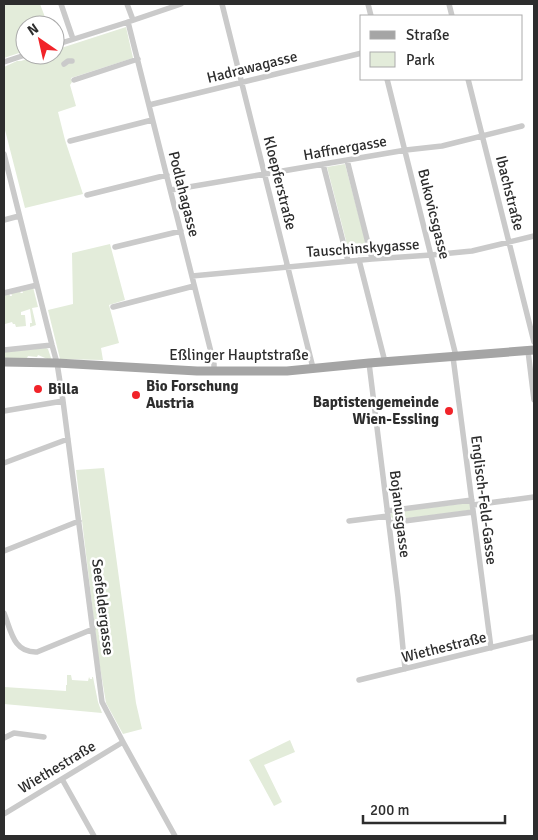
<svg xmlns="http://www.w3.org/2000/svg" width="538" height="840" viewBox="0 0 538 840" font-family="Signika,sans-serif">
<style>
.green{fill:#e3ecda}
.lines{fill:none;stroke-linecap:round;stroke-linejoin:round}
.street{stroke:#cacaca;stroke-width:5.5}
.primary{stroke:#a5a5a5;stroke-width:9}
.poi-dot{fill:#f12329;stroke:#fff;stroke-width:2}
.labels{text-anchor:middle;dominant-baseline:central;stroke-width:5;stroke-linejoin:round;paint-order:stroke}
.street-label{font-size:15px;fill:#2d2d2d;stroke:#fff}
.poi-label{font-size:15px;font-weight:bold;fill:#2d2d2d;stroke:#fff;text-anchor:start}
</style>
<rect width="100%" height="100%" fill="#fff"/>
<path class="green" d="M4 4H40L48 25H25V51L4 58Z
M126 27 133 58 71 78 72 82 70 85 76 106 58 112 65 140 83 194 25 208 5 130H4V67L17 61H21L39 55H55V50Z
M345 164 369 255 350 256 327 167Z
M110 244 125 300 109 305 119 343 101 348 103 360 60 359 48 310 73 304 72 253Z
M33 287 38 307 32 308 36 325 30 327V323H32L30 309 21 312V315H25L26 326 16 327 15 324H13L12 322 5 324V326H4V295L9 293 10 296H12L11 293 19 291 21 293H23L22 290Z
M46 348 48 349 51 358 50 360 38 355 37 357 28 356 27 358 4 361V352Z
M104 468 136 703 142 729 123 734 106 703 98 655 76 470Z
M469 503 471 505V510L394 520 391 517 390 514 394 512Z
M67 675H71L72 680 88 681 89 677 90 679H92V677H93L98 702 102 713 4 704V687L66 691V685H67Z
M290 740 295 752 264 765 282 802 274 806 249 760Z"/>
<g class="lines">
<path class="street" d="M61 4 73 39
M127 4 133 20
M222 4 313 368
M368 4 371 16
M449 4 452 16
M128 22 214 364V371
M55 45 128 22 181 4
M4 62 25 55
M64 64 68 61H72
M387 79 456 356
M468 79 534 342
M74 80 138 59
M149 105 362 53
M70 141 152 120
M4 154 52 345 57 363 63 401 102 702 123 742 175 836
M347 160 372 259
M323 164 348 261
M171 190 406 150 442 146 522 126
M87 195 167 175
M4 220 19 216
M115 247 181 231
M359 260 385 362
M192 276 372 259 431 255 472 251 534 236
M4 293 37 285
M113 307 194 286
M4 350 52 345
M528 351 534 400
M453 357 491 648
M369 363 398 597 405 669
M4 411 63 401
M4 463 68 439
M473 505 534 497
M387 511 472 500
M349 521 388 516
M389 523 473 512
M4 551 79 521
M4 613C11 630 13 653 37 652L93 629
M359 680 534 637
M4 738 14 733 44 737
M62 779 94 836
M4 814 123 742"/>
<path class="primary" d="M4 362 57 363 197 371H287L369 363 534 350"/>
</g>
<g class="poi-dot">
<circle cx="38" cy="389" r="5"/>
<circle cx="136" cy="395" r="5"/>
<circle cx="449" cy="411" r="5"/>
</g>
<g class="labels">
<g class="street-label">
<text transform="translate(252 67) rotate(-14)">Hadrawagasse</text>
<text transform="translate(345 148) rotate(-10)">Haffnergasse</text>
<text transform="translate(280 183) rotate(76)">Kloepferstraße</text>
<text transform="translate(510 193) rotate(76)">Ibachstraße</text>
<text transform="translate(184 194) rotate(76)">Podlahagasse</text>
<text transform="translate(434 214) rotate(76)">Bukovicsgasse</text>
<text transform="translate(363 248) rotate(-4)">Tauschinskygasse</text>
<text x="239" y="355">Eßlinger Hauptstraße</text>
<text transform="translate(484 500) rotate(83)">Englisch-Feld-Gasse</text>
<text transform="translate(400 514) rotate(83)">Bojanusgasse</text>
<text transform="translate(103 607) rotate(83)">Seefeldergasse</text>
<text transform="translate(444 647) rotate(-14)">Wiethestraße</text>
<text transform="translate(57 767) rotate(-31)">Wiethestraße</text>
</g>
<g class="poi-label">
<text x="146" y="386">Bio Forschung<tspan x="146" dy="17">Austria</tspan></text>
<text x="48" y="389">Billa</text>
<text x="439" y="402" text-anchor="end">Baptistengemeinde<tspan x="439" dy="17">Wien-Essling</tspan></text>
</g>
</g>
<rect width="538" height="840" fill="none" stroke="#2d2d2d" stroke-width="10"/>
<rect x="360" y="15" width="162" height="65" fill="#ffffff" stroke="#ababab"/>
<rect x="370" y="31" width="25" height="8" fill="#a5a5a5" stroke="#ababab"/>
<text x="406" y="40" font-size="15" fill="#2d2d2d">Straße</text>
<rect x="370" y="52" width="25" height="15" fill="#e3ecda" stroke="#ababab"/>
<text x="406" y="65" font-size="15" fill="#2d2d2d">Park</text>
<g transform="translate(40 40) rotate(326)"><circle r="24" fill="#ffffff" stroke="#ababab"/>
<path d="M0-4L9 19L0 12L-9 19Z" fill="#f12329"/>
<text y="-8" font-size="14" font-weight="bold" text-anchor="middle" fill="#2d2d2d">N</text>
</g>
<path d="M363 815v8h142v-8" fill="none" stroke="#2d2d2d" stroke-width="2.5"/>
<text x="370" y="815" font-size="15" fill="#2d2d2d" stroke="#ffffff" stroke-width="4" paint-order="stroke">200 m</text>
</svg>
